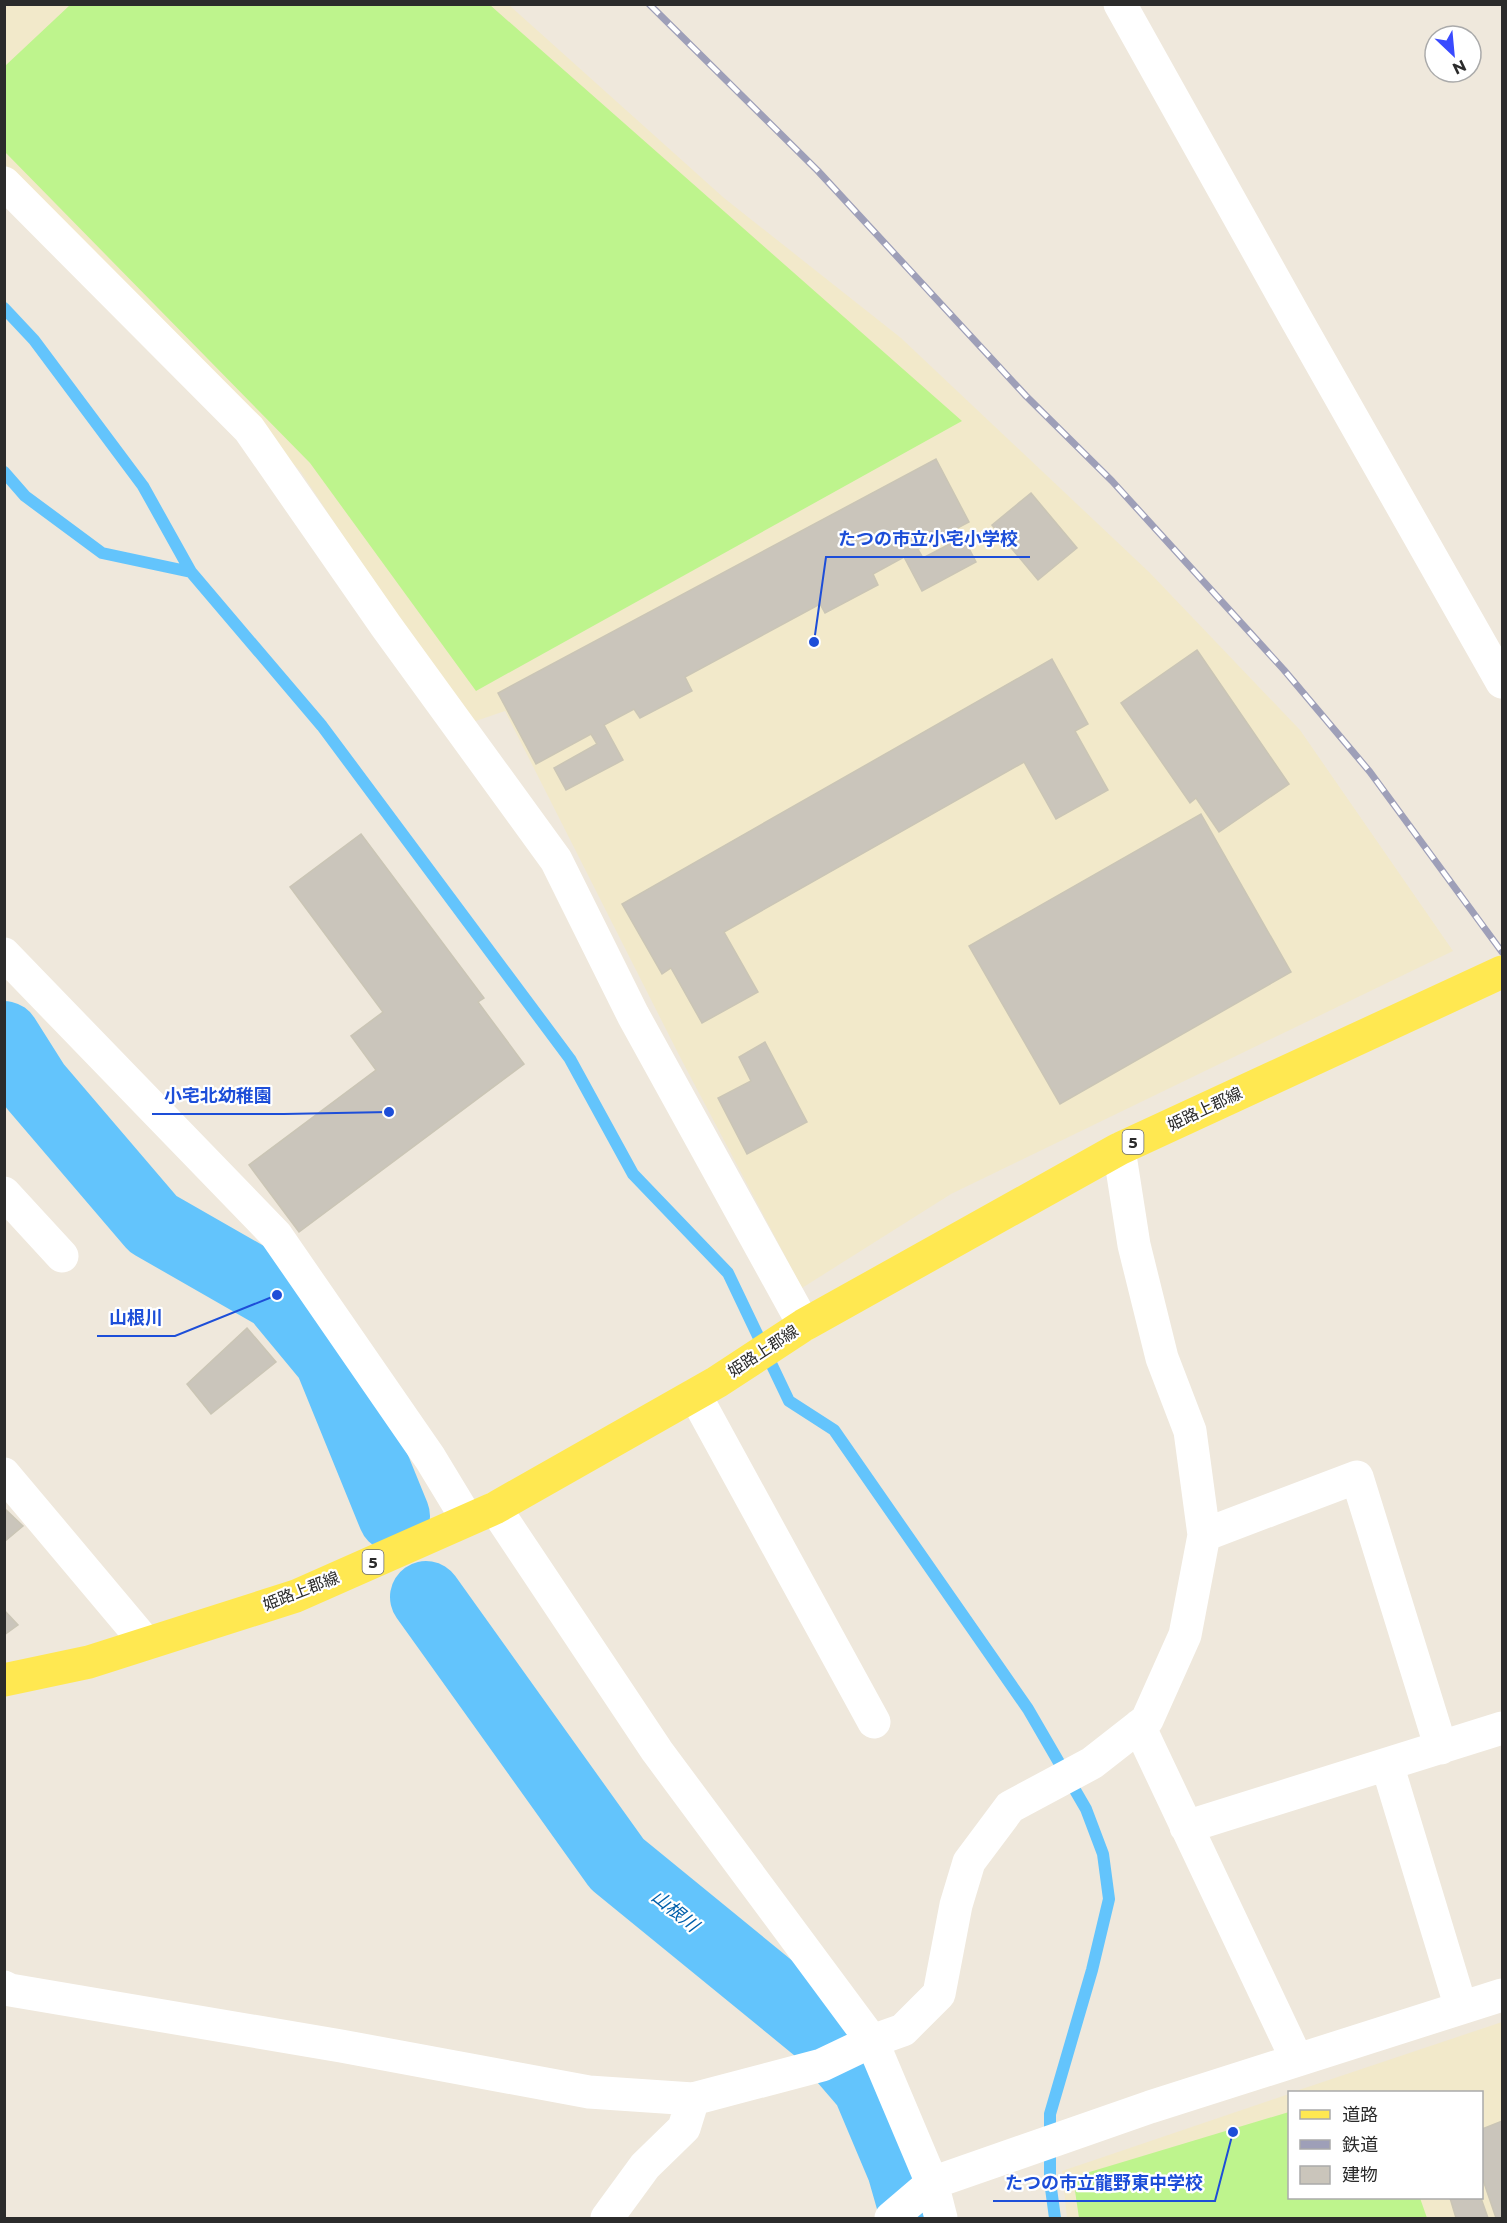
<svg xmlns="http://www.w3.org/2000/svg" width="1507" height="2223" viewBox="0 0 1507 2223" font-family="Montserrat,'Noto Sans JP',sans-serif">
<style>
.education{fill:#f2e9ca}
.pitch{fill:#bef48d}
.lines{fill:none;stroke-linecap:round;stroke-linejoin:round}
.stream{stroke:#63c4fc;stroke-width:12}
.river{stroke:#63c4fc;stroke-width:72}
.building{fill:#cac5bb;stroke:#cac5b5;stroke-width:1.5}
.minor{stroke:#fff;stroke-width:33}
.primary{stroke:#ffe851;stroke-width:33}
.rail-casing{stroke:#9e9fb8;stroke-width:7}
.rail{stroke:#fff;stroke-width:4.5;stroke-dasharray:14;stroke-linecap:butt}
.labels{text-anchor:middle;dominant-baseline:central;stroke-width:4.5;stroke-linejoin:round;paint-order:stroke}
.shield{fill:#fff;stroke:#6b6b6b;stroke-width:1.5}
.shield-label{font-size:15px;font-weight:bold;fill:#2b2b2b}
.street-label{font-size:16px;fill:#2b2b2b;stroke:#fff}
.water-label{font-size:18px;font-style:italic;fill:#005fab;stroke:#fff}
.leader{fill:none;stroke:#1d4ed8;stroke-width:2}
.callout-dot{fill:#1d4ed8;stroke:#fff;stroke-width:2}
.callout-label{font-size:18px;text-anchor:middle;font-weight:bold;fill:#1d4ed8;stroke:#fff;stroke-width:4.5;stroke-linejoin:round;paint-order:stroke}
</style>
<rect width="100%" height="100%" fill="#efe8dc"/>
<path class="education" d="M4 5H509L724 198 901 338 1150 573 1300 730 1453 951 951 1194 802 1288 680 1057 505 711 467 724 301 472 5 164Z
M1502 2022V2218H1067L1062 2171 1289 2094 1290 2198H1482V2092H1293Z"/>
<path class="pitch" d="M70 5H490L962 421 476 691 310 463 5 152V66Z
M1289 2112 1290 2198H1420L1427 2218H1079L1073 2177Z"/>
<g class="lines">
<path class="stream" d="M4 308 34 340 143 486 191 572 322 726 570 1059 633 1174 728 1273 789 1401 834 1430 1028 1709 1086 1809 1103 1854 1109 1899 1092 1970 1050 2114V2181L1055 2218
M4 472 25 496 102 553 191 572"/>
<path class="river" d="M4 1037 35 1086 153 1224 277 1295 330 1359 394 1516
M426 1597 617 1864 819 2029 868 2086 903 2169 917 2218"/>
</g>
<path class="building" d="M936 459 969 522 918 549 923 558 963 537 976 562 922 591 904 557 873 574 878 585 825 613 820 604 685 677 692 691 640 718 634 709 604 725 623 760 566 790 554 768 597 744 591 734 536 764 498 693Z
M1031 493 1077 548 1038 580 992 525Z
M1197 650 1289 784 1219 832 1196 798 1190 803 1121 703Z
M1052 659 1088 724 1075 731 1108 790 1056 819 1024 762 724 932 758 992 702 1023 671 968 662 974 622 904Z
M1201 814 1291 972 1060 1104 969 946Z
M361 834 484 998 478 1002 524 1064 299 1232 249 1165 376 1070 351 1036 383 1012 290 887Z
M765 1042 807 1122 747 1154 718 1098 751 1081 739 1057Z
M247 1328 276 1362 211 1414 187 1384Z
M4 1508 23 1526 4 1542Z
M4 1610 18 1625 4 1635Z
M1502 2121V2218H1496L1482 2177V2129Z
M1450 2198H1481L1488 2218H1456Z"/>
<g class="lines">
<path class="minor" d="M1120 4 1295 317 1502 682
M4 183 249 429 386 626 556 860 633 1015 804 1325
M4 954 276 1235 430 1458 467 1519
M4 1193 62 1256
M695 1395 874 1722
M4 1474 146 1643
M495 1508 657 1751 872 2041 932 2183 941 2218
M1204 1535 1357 1477 1441 1748
M1139 1726 1297 2060
M1387 1764 1461 2008
M1186 1827 1502 1728
M4 1987 10 1990 341 2046 589 2092 693 2099 822 2065 872 2041 903 2030 939 1994 956 1905 969 1862 1010 1807 1092 1763 1147 1720 1185 1635 1204 1535 1190 1431 1162 1358 1134 1245 1119 1149
M607 2218 645 2166 684 2128 693 2099
M891 2218 932 2183 1150 2107 1502 1995"/>
<path class="primary" d="M4 1680 89 1662 296 1596 495 1508 717 1382 804 1325 1119 1149 1502 972"/>
<g class="rail-casing">
<path id="rail" d="M649 4 818 171 1026 396 1112 481 1284 670 1370 772 1502 952"/>
</g>
<use href="#rail" class="rail"/>
</g>
<g class="labels">
<g class="shield">
<rect x="1122.5" y="1130" width="21" height="24" rx="4.5"/>
<rect x="362.5" y="1550" width="21" height="24" rx="4.5"/>
</g>
<g class="shield-label">
<text x="1133" y="1142">5</text>
<text x="373" y="1562">5</text>
</g>
<g class="street-label">
<text transform="translate(1205 1109) rotate(-25)">姫路上郡線</text>
<text transform="translate(763 1351) rotate(-33)">姫路上郡線</text>
<text transform="translate(301 1591) rotate(-21)">姫路上郡線</text>
</g>
<g class="water-label">
<text transform="translate(675 1911) rotate(39)">山根川</text>
</g>
</g>
<path class="leader" d="M814 642L826 557H1030M389 1112L284 1114H152M277 1295L175 1336H97M1233 2132L1215 2201H993"/>
<g class="callout-dot">
<circle cx="814" cy="642" r="6"/>
<circle cx="389" cy="1112" r="6"/>
<circle cx="277" cy="1295" r="6"/>
<circle cx="1233" cy="2132" r="6"/>
</g>
<g class="callout-label">
<text x="928" y="545">たつの市立小宅小学校</text>
<text x="218" y="1102">小宅北幼稚園</text>
<text x="136" y="1324">山根川</text>
<text x="1104" y="2189">たつの市立龍野東中学校</text>
</g>
<rect width="1507" height="2223" fill="none" stroke="#2b2b2b" stroke-width="12"/>
<rect x="1288" y="2091" width="195" height="108" fill="#ffffff" stroke="#aaaaaa" stroke-width="1.5"/>
<rect x="1300" y="2110" width="30" height="9" fill="#ffe851" stroke="#aaaaaa" stroke-width="1.5"/>
<text x="1342" y="2121" font-size="18" fill="#2b2b2b">道路</text>
<rect x="1300" y="2140" width="30" height="9" fill="#9e9fb8" stroke="#aaaaaa" stroke-width="1.5"/>
<text x="1342" y="2151" font-size="18" fill="#2b2b2b">鉄道</text>
<rect x="1300" y="2166" width="30" height="18" fill="#cac5bb" stroke="#aaaaaa" stroke-width="1.5"/>
<text x="1342" y="2181" font-size="18" fill="#2b2b2b">建物</text>
<g transform="translate(1453 54) rotate(154)"><circle r="28" fill="#ffffff" stroke="#aaaaaa" stroke-width="1.5"/>
<path d="M0-4.5L10 22L0 15L-10 22Z" fill="#394aff"/>
<text y="-9" font-size="16" font-weight="bold" text-anchor="middle" fill="#2b2b2b">N</text>
</g>
</svg>
